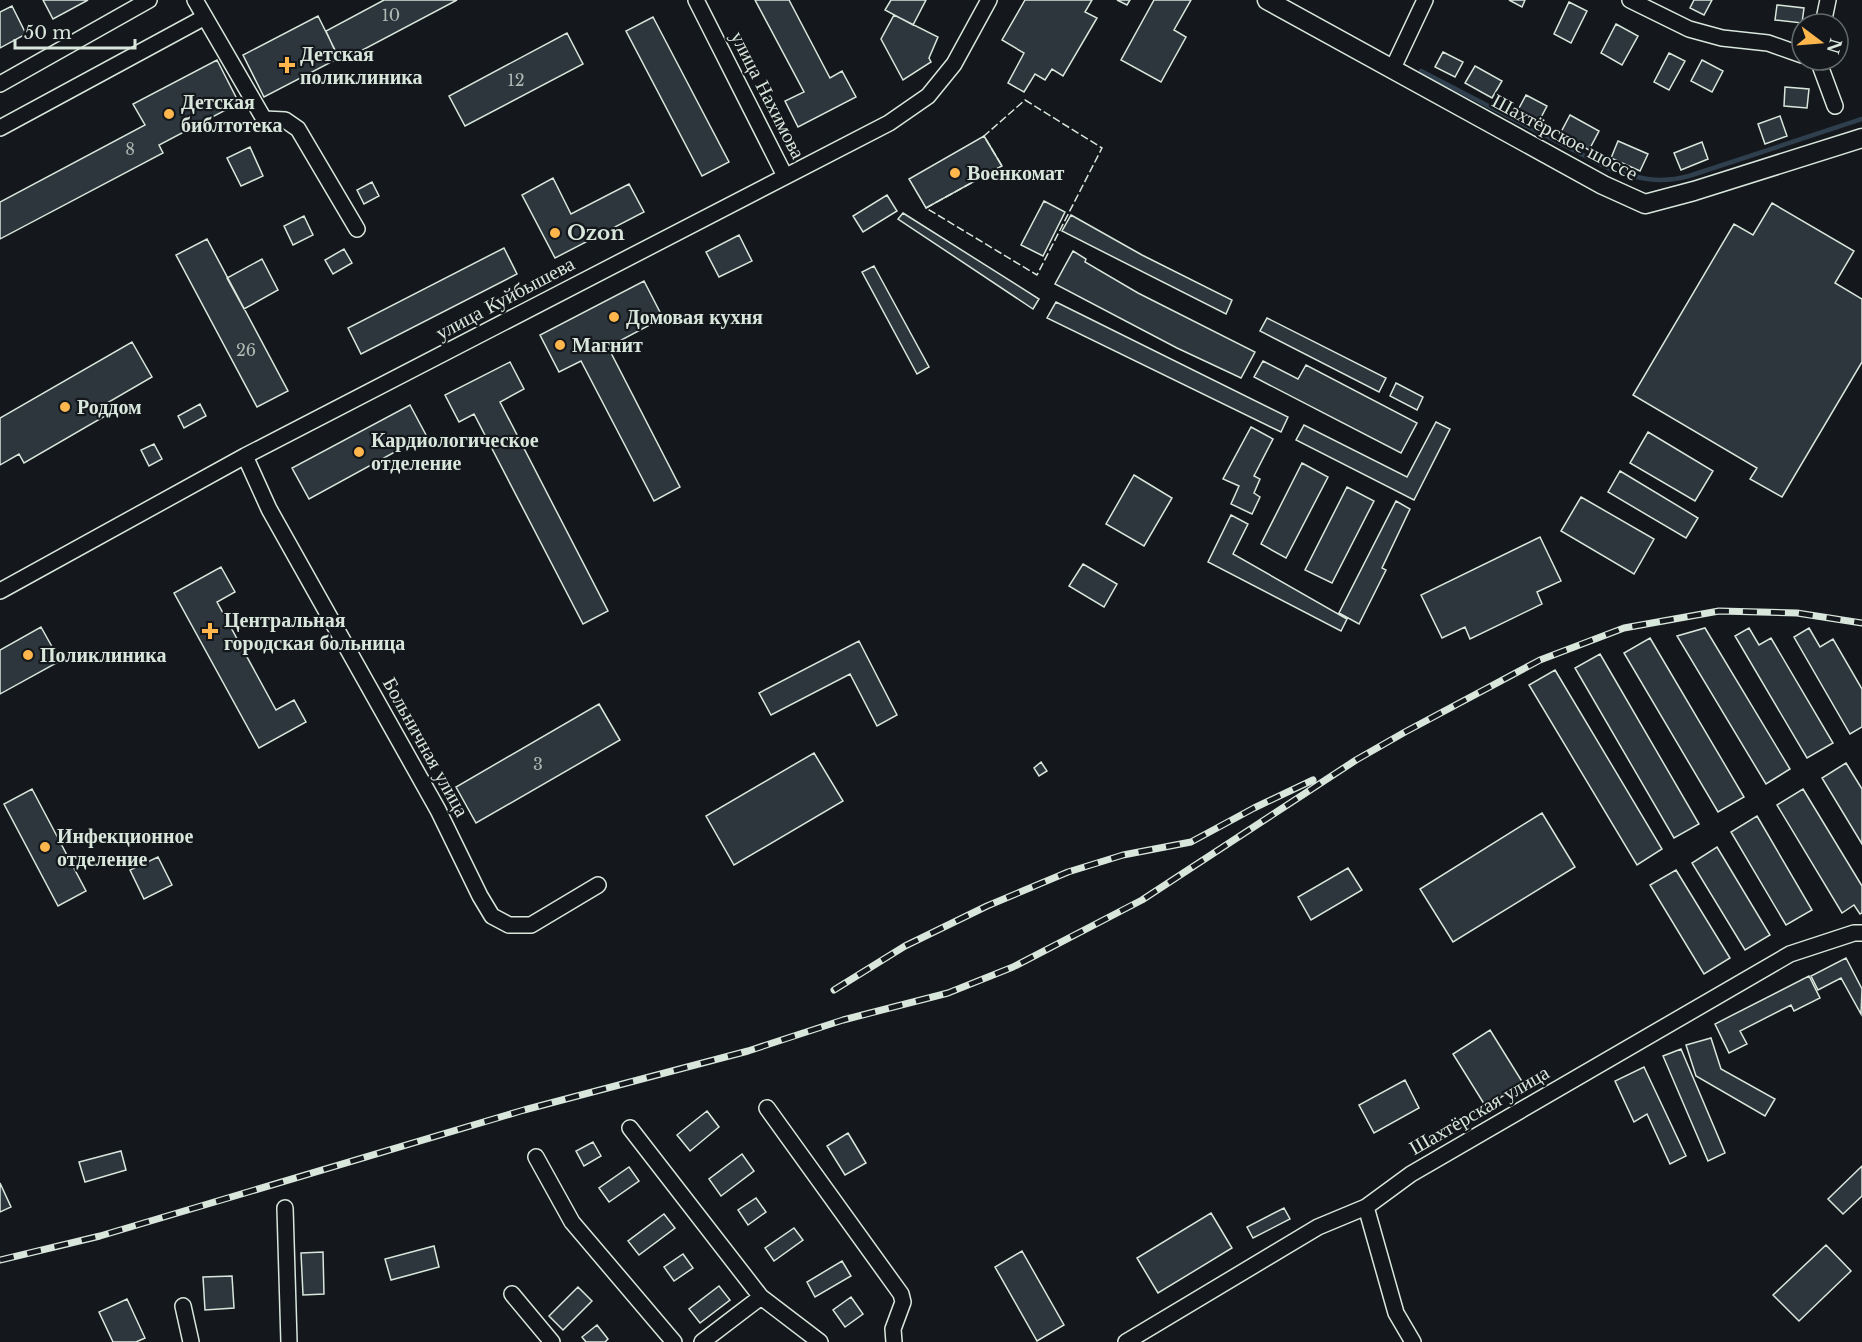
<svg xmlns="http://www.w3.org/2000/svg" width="1862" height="1342" viewBox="0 0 1862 1342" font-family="'Libre Baskerville',serif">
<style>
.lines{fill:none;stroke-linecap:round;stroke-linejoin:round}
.stream{stroke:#2f3f4d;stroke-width:4.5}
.building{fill:#2c363c;stroke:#d8e6dc;stroke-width:1.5}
.minor-casing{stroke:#d8e6dc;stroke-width:18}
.tertiary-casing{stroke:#d8e6dc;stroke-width:21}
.minor{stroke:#14181c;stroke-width:15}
.tertiary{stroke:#14181c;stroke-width:18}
.rail-casing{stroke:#d8e6dc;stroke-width:7}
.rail{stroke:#14181c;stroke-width:4.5;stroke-dasharray:14;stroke-linecap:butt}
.fence{stroke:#d8e6dc;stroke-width:1.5;stroke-dasharray:8 3;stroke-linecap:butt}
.poi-dot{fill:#ffb74d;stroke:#14181c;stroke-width:2}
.labels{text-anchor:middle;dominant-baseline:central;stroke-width:4.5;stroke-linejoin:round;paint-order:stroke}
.number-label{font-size:16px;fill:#adbab4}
.poi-label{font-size:20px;font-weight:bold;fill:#d8e6dc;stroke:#14181c;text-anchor:start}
.street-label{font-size:20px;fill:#d8e6dc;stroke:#14181c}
</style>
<rect width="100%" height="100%" fill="#14181c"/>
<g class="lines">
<path class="stream" d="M1421 71 1610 169C1639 179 1659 184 1689 176L1862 119"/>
</g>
<path class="building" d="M43 0H88L53 19Z
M384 0H457L340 62 326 31Z
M755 0H789L830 78 842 71 856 97 798 127 785 101 804 92Z
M891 0H926L913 25 885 10Z
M1025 0H1092L1085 12 1097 18 1063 76 1052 69 1045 80 1035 74 1024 92 1008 83 1024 53 1002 40Z
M1117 0H1130L1127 5Z
M1154 0H1191L1174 30 1186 37 1161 82 1121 60Z
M1509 0H1525L1522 7Z
M1694 0H1712L1704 15 1690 8Z
M1569 2 1587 11 1571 43 1554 34Z
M1777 5 1804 8 1802 23 1775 20Z
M12 6 26 34 0 48V12Z
M894 15 938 37 929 58 931 62 903 80 881 39Z
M318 16 339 58 264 97 243 55Z
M653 17 729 162 702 176 626 31Z
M1616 24 1638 36 1622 65 1601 53Z
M567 33 583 64 465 126 449 96Z
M1443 52 1463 62 1455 77 1435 67Z
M1669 53 1685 61 1669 90 1654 82Z
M217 60 239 103 159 145 163 153 0 239V202L145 125 133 104Z
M1702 60 1723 71 1712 92 1691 81Z
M1475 66 1502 81 1492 98 1465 83Z
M1785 87 1809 89 1807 108 1784 106Z
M1526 95 1547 106 1538 123 1517 112Z
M1570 115 1599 131 1589 150 1560 134Z
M1780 116 1787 136 1765 144 1758 124Z
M984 136 1002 166 926 208 909 179Z
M1618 141 1648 154 1640 171 1611 158Z
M1702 142 1708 159 1681 170 1674 153Z
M250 147 263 176 241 186 227 158Z
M553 178 571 214 629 184 644 212 555 258 522 195Z
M372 182 379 196 364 204 357 190Z
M887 195 897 211 863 232 853 216Z
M1044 201 1065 212 1043 256 1021 245Z
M1772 203 1854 251 1835 283 1862 299V362L1782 497 1750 479 1757 468 1633 395 1734 224 1753 235Z
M903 213 1039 299 1033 309 898 219Z
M1071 215 1142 255 1232 300 1226 314 1062 231Z
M304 216 313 235 293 245 284 226Z
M739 235 752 261 719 277 706 252Z
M207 239 288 391 257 407 176 255Z
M504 248 517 274 361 354 348 328Z
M344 249 352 263 333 274 325 260Z
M1073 251 1086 259 1085 262 1138 293 1255 352 1241 378 1177 348 1055 284Z
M262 259 278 290 244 309 227 278Z
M874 266 929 367 917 374 862 272Z
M644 281 663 318 608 347 680 487 654 501 581 361 559 372 540 335Z
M1056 302 1288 417 1281 432 1047 318Z
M1267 318 1386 378 1379 392 1260 331Z
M132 342 152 377 107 403 112 412 24 463 19 454 0 465V418Z
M1263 361 1298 379 1306 365 1417 423 1401 453 1254 377Z
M510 362 524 389 500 402 608 611 583 624 474 414 459 422 445 395Z
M1396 383 1423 397 1417 410 1390 396Z
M200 404 206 416 184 428 178 416Z
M410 405 426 435 309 499 292 468Z
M1436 422 1450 429 1414 500 1296 440 1304 425 1407 477Z
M1251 427 1273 439 1254 476 1260 479 1254 493 1260 497 1252 514 1231 504 1239 486 1223 479Z
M1648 432 1713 471 1695 501 1630 463Z
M154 444 162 459 149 466 141 450Z
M1302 463 1328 477 1286 558 1261 544Z
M1620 471 1698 518 1686 538 1608 492Z
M1134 475 1172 498 1144 546 1106 524Z
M1347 487 1374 501 1332 583 1305 570Z
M1581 497 1654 539 1634 574 1561 531Z
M1396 501 1410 509 1382 568 1386 570 1359 624 1339 613Z
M1231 515 1248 524 1233 554 1347 619 1341 631 1208 562Z
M1540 537 1561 581 1537 592 1542 604 1470 639 1465 627 1442 638 1421 595Z
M1083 564 1117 584 1104 607 1069 586Z
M221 567 235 592 217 602 276 710 294 700 306 722 259 748 174 593Z
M41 627 60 661 0 694V650Z
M1705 628 1790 769 1766 784 1677 636Z
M1749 628 1759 645 1771 638 1833 743 1807 758 1735 636Z
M1809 628 1820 647 1833 639 1862 689V727L1850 734 1794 637Z
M1650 638 1744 797 1718 812 1624 653Z
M859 641 897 715 877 726 850 674 771 715 759 693Z
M1600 654 1699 824 1674 838 1575 668Z
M1555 670 1662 849 1637 865 1529 685Z
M599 704 620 740 476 823 456 787Z
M814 753 843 801 734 865 706 816Z
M1041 762 1047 771 1039 776 1034 768Z
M1846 763 1862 789V844L1822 778Z
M32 789 86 891 58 906 4 804Z
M1803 789 1862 886V913L1860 914 1854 905 1842 913 1777 805Z
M1542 813 1575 867 1453 942 1420 889Z
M1757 816 1812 910 1786 925 1731 832Z
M1717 847 1770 935 1745 950 1692 863Z
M158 857 172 885 144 899 130 870Z
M1348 868 1362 890 1311 920 1298 897Z
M1676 870 1730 958 1704 974 1650 885Z
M1846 958 1862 989 1861 1014 1841 978 1818 990 1811 976Z
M1809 976 1820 998 1794 1011 1791 1005 1740 1031 1747 1044 1729 1053 1715 1024Z
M1490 1030 1523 1083 1486 1107 1453 1054Z
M1711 1038 1721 1069 1775 1099 1765 1116 1696 1076 1686 1045Z
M1681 1049 1725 1153 1708 1161 1663 1056Z
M1644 1067 1686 1156 1670 1164 1647 1114 1634 1122 1615 1081Z
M1405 1080 1419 1108 1374 1133 1359 1105Z
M707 1111 719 1127 690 1151 677 1135Z
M848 1133 866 1163 845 1175 827 1146Z
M593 1142 601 1156 584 1166 576 1151Z
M121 1151 126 1170 85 1182 79 1162Z
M742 1154 754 1171 721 1196 709 1179Z
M1862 1166V1196L1843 1214 1828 1199Z
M629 1167 639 1181 609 1202 599 1188Z
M0 1183 11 1207 0 1212Z
M756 1198 766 1212 748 1225 738 1210Z
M1284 1208 1290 1219 1253 1238 1247 1227Z
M1211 1213 1232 1248 1158 1293 1137 1258Z
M664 1214 675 1228 639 1255 628 1241Z
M794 1228 803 1240 774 1261 765 1248Z
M1826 1245 1851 1271 1799 1321 1773 1295Z
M434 1246 439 1267 391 1280 385 1259Z
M1022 1251 1064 1325 1037 1341 995 1267Z
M323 1252 324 1294 303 1295 301 1253Z
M683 1254 693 1268 674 1281 664 1267Z
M842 1261 851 1276 815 1297 807 1282Z
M232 1276 234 1308 205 1310 203 1277Z
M719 1286 730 1300 700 1323 689 1309Z
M578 1287 592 1301 563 1330 549 1316Z
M851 1297 863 1314 845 1327 833 1310Z
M127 1299 145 1338 136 1342H113L99 1312Z
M597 1325 608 1339 605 1342H586L582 1337Z"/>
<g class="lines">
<g class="minor-casing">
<path id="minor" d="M195 0 264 119 285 120 298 129 357 229
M696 0 785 176
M1630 0 1689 29 1722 38 1768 43 1802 55
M1823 24 1828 0
M1818 60 1835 106
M1392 70 1425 0
M0 84 149 0
M0 128 205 17
M245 456 269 509 438 810 480 896 492 916 509 925H531L598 885
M0 591 245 456 889 123 928 96 954 64 989 0
M767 1108 901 1294 903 1302 893 1329 894 1342
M630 1128 761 1297 820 1342
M536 1157 572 1222 674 1342
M1366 1207 1396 1313 1413 1342
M285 1208 289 1342
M512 1294 552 1342
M183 1306 191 1342
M702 1342 761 1297
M1126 1342 1318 1227 1366 1207 1411 1174 1790 954 1854 933H1862"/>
</g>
<g class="tertiary-casing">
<path id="tertiary" d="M1267 0 1603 185 1645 204 1694 191 1862 138"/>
</g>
<use href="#minor" class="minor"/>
<use href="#tertiary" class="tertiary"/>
<g class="rail-casing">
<path id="rail" d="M834 990 905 946 987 906 1068 872 1123 855 1191 842 1254 808 1313 780
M0 1260 100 1236 524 1110 748 1051 843 1020 948 993 1013 967 1142 900 1356 760 1405 732 1540 660 1624 628 1719 611 1797 613 1862 623"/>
</g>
<use href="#rail" class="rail"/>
<path class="fence" d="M1025 100 1102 148 1037 275 926 208 1002 166 984 136Z"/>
</g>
<g class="poi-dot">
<path d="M284 56h6v6h6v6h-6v6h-6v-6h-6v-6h6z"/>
<circle cx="169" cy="114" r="6"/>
<circle cx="955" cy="173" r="6"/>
<circle cx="555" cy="233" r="6"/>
<circle cx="614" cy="317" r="6"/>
<circle cx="560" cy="345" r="6"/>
<circle cx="65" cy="407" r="6"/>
<circle cx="359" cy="452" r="6"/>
<path d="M207 622h6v6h6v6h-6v6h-6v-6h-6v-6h6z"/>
<circle cx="28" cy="655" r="6"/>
<circle cx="45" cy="847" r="6"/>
</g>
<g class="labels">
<g class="number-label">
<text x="391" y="15">10</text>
<text x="516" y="80">12</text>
<text x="130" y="149">8</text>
<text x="246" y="350">26</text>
<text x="538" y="764">3</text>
</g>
<g class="poi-label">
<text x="300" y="54">Детская<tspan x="300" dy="23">поликлиника</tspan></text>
<text x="181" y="102">Детская<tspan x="181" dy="23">библтотека</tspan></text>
<text x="967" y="173">Военкомат</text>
<text x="567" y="233">Ozon</text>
<text x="626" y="317">Домовая кухня</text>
<text x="572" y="345">Магнит</text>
<text x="77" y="407">Роддом</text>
<text x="371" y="440">Кардиологическое<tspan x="371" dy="23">отделение</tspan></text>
<text x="224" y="620">Центральная<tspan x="224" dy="23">городская больница</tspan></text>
<text x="40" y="655">Поликлиника</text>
<text x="57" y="836">Инфекционное<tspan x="57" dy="23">отделение</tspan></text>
</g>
<g class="street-label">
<text transform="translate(768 95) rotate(63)">улица Нахимова</text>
<text transform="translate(1565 137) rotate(28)">Шахтёрское шоссе</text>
<text transform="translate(505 298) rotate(-28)">улица Куйбышева</text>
<text transform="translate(426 747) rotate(61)">Больничная улица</text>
<text transform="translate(1479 1110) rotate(-30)">Шахтёрская улица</text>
</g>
</g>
<g transform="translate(1820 42) rotate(106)"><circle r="28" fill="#14181c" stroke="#626a69" stroke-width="1.5"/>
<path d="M0-4.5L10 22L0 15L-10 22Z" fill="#ffb74d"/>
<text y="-9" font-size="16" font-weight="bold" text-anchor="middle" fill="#d8e6dc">N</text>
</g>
<path d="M15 39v9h120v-9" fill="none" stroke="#d8e6dc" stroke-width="3"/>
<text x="24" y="39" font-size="18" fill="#d8e6dc" stroke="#14181c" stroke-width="4.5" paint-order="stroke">50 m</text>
</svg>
